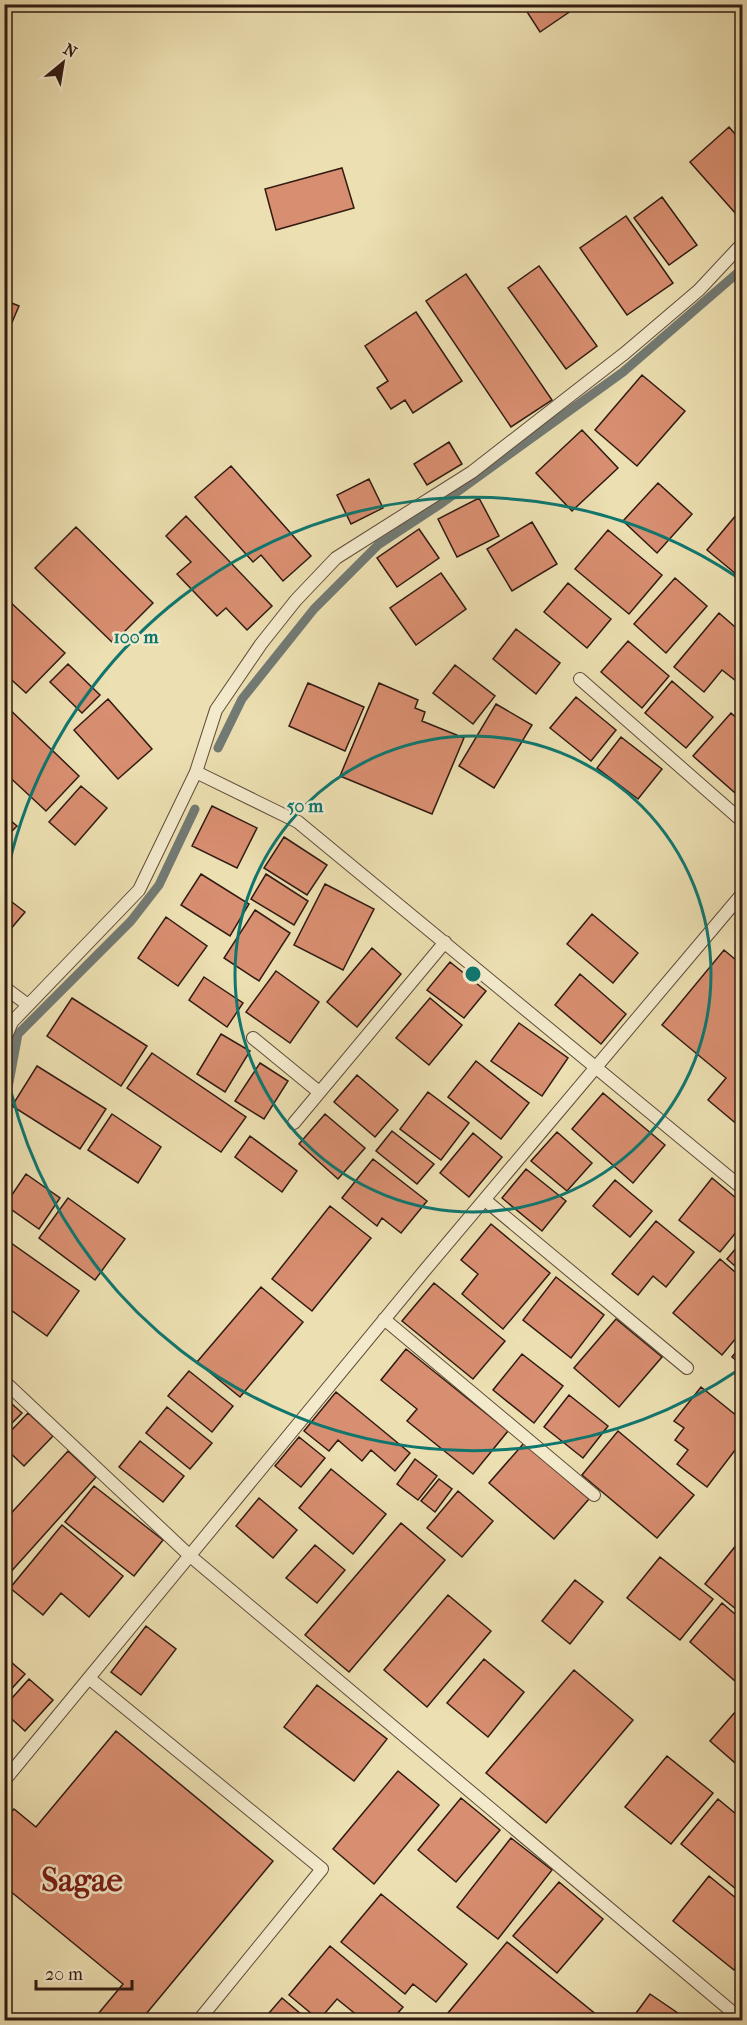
<svg xmlns="http://www.w3.org/2000/svg" width="747" height="2025" viewBox="0 0 747 2025" font-family="'IM FELL French Canon',serif">
<style>
.lines{fill:none;stroke-linecap:round;stroke-linejoin:round}
.stream{stroke:#727a74;stroke-width:9}
.building{fill:#d88e70;stroke:#311b12;stroke-width:1.5}
.lane-casing{stroke:#604c3a;stroke-width:14}
.lane{stroke:#f3eacc;stroke-width:12}
.ring{fill:none;stroke:#0f766e;stroke-width:3}
.labels{text-anchor:middle;dominant-baseline:central;stroke-width:5;stroke-linejoin:round;paint-order:stroke}
.town-label{font-size:33px;font-weight:bold;fill:#7a1f14;stroke:#f3eacc}
.centre{fill:#0f766e;stroke:#f3eacc;stroke-width:3}
.ring-label{font-size:18px;text-anchor:middle;font-weight:bold;fill:#0f766e;stroke:#f3eacc;stroke-width:5;stroke-linejoin:round;paint-order:stroke}
</style>
<rect width="100%" height="100%" fill="#ecdfb1"/>
<filter id="stains"><feTurbulence type="fractalNoise" baseFrequency=".00333" numOctaves="4"/><feColorMatrix values="0 0 0 0 .2 0 0 0 0 .09 0 0 0 0 .02 0 0 0 .5 -.17"/></filter>
<radialGradient id="worn" r=".72"><stop offset=".6" stop-color="#630" stop-opacity="0"/><stop offset="1" stop-color="#630" stop-opacity=".3"/></radialGradient>
<g class="lines">
<path class="stream" d="M218 748 242 699 314 609 378 545 439 505 623 372 742 269
M4 1125 8 1088 18 1034 131 921 159 885 195 809"/>
</g>
<path class="building" d="M522 4H581L540 32Z
M729 127 742 142V208L736 214 690 162Z
M342 168 354 208 276 230 265 189Z
M662 197 697 245 669 265 634 218Z
M626 216 673 283 627 315 580 248Z
M539 266 597 346 566 369 508 288Z
M466 274 552 400 511 427 426 301Z
M4 300 19 306 4 341Z
M416 312 462 381 413 413 405 400 391 409 377 388 388 381 365 346Z
M642 375 685 411 637 466 595 430Z
M582 430 618 468 572 511 536 473Z
M449 442 462 464 427 485 414 464Z
M231 466 311 556 283 581 261 555 253 562 195 497Z
M369 479 383 508 351 524 337 495Z
M658 483 692 514 657 553 623 521Z
M479 498 499 536 457 557 438 519Z
M742 508V579L707 550Z
M186 516 272 606 247 630 226 608 217 616 177 574 191 562 166 536Z
M532 522 557 564 512 591 487 549Z
M76 527 153 603 113 643 35 568Z
M419 529 439 558 397 587 377 558Z
M608 530 662 575 629 614 575 569Z
M441 573 466 609 416 645 390 608Z
M675 578 707 606 666 653 634 624Z
M568 583 611 619 587 648 544 612Z
M8 600 65 653 26 693 4 673V603Z
M719 613 742 633V673L736 681 722 670 704 692 674 667Z
M516 629 560 663 536 694 493 659Z
M628 641 669 676 642 708 601 672Z
M68 664 100 695 82 713 50 682Z
M455 665 495 696 473 724 433 693Z
M672 681 713 717 686 748 645 713Z
M308 683 364 707 345 751 289 726Z
M379 683 418 700 415 708 425 712 422 721 464 738 432 814 340 776Z
M576 697 616 730 591 761 550 728Z
M108 699 152 749 118 779 74 730Z
M4 704 79 776 46 811 4 772Z
M496 704 532 725 494 788 459 766Z
M731 713 742 723V799L693 756Z
M621 737 662 769 638 799 597 768Z
M81 786 107 808 75 845 49 822Z
M212 806 257 828 237 868 192 846Z
M4 815 17 826 4 839Z
M284 837 327 865 307 895 264 868Z
M201 874 249 904 230 936 181 905Z
M266 874 308 901 294 925 251 899Z
M325 884 374 909 343 970 294 945Z
M4 896 25 912 4 937Z
M255 910 290 933 259 981 224 958Z
M592 914 638 953 613 983 567 944Z
M166 917 207 946 178 986 138 958Z
M372 948 401 974 357 1027 327 1002Z
M724 950 742 965V1122L739 1126 708 1100 726 1078 662 1025Z
M450 962 486 991 464 1018 427 990Z
M276 971 319 1002 290 1043 246 1012Z
M580 974 626 1014 601 1044 555 1005Z
M204 977 243 1003 227 1027 189 1000Z
M72 998 147 1046 121 1086 47 1036Z
M430 998 462 1025 429 1065 396 1038Z
M519 1023 568 1058 542 1096 491 1061Z
M221 1034 250 1051 225 1092 197 1074Z
M152 1053 246 1117 221 1152 127 1088Z
M476 1061 529 1103 501 1139 448 1097Z
M260 1063 288 1081 264 1119 235 1101Z
M37 1066 106 1109 80 1149 12 1106Z
M357 1075 398 1110 375 1137 334 1102Z
M428 1092 469 1123 441 1160 400 1129Z
M603 1093 665 1145 633 1183 572 1129Z
M112 1114 161 1147 138 1183 88 1150Z
M325 1114 365 1148 338 1179 299 1144Z
M392 1131 434 1164 417 1184 376 1151Z
M557 1132 592 1163 567 1191 531 1161Z
M473 1133 502 1157 469 1197 440 1173Z
M250 1136 297 1171 282 1192 235 1157Z
M373 1159 427 1201 401 1233 382 1218 377 1226 342 1198Z
M526 1169 566 1201 542 1231 502 1198Z
M26 1174 60 1198 39 1229 5 1205Z
M712 1178 742 1203V1225L720 1252 679 1220Z
M615 1180 652 1211 630 1237 593 1206Z
M68 1198 125 1239 95 1280 39 1238Z
M330 1206 371 1238 312 1311 272 1279Z
M656 1221 694 1252 666 1287 653 1276 638 1295 612 1274Z
M491 1224 550 1273 503 1329 462 1294 478 1274 461 1260Z
M4 1238 79 1291 47 1336 4 1305Z
M742 1241V1272L727 1259Z
M720 1259 742 1278V1331L722 1355 673 1313Z
M556 1277 604 1315 571 1358 523 1320Z
M434 1283 505 1341 473 1379 402 1321Z
M261 1287 303 1322 240 1397 197 1362Z
M616 1319 662 1357 619 1407 574 1368Z
M742 1345V1365L732 1357Z
M406 1349 508 1431 473 1474 407 1421 417 1409 381 1380Z
M522 1354 563 1386 534 1423 493 1390Z
M189 1371 233 1406 212 1432 168 1396Z
M701 1387 742 1420V1441L707 1487 677 1464 688 1450 675 1440 684 1428 674 1421Z
M336 1392 410 1453 395 1471 371 1450 362 1461 338 1440 329 1451 304 1431Z
M569 1395 608 1426 583 1458 544 1427Z
M4 1397 22 1413 4 1431Z
M167 1407 212 1443 190 1469 146 1433Z
M28 1413 53 1436 24 1466 4 1447V1438Z
M618 1431 694 1495 657 1538 582 1475Z
M299 1437 325 1458 301 1487 275 1466Z
M140 1441 184 1476 163 1502 119 1467Z
M524 1443 589 1499 554 1539 489 1483Z
M68 1451 96 1477 8 1575 4 1572V1521Z
M415 1459 437 1476 418 1500 397 1484Z
M331 1469 386 1514 353 1554 299 1508Z
M439 1479 452 1489 435 1512 421 1501Z
M94 1486 163 1540 134 1576 65 1522Z
M458 1491 493 1521 462 1557 427 1528Z
M259 1498 297 1530 273 1558 236 1526Z
M401 1523 445 1560 349 1672 305 1635Z
M62 1525 123 1576 89 1617 61 1593 43 1615 10 1588Z
M742 1538V1614L705 1584Z
M315 1545 345 1570 317 1603 286 1578Z
M660 1557 713 1599 680 1640 627 1598Z
M575 1580 603 1602 570 1644 542 1621Z
M448 1595 491 1631 427 1707 384 1670Z
M722 1603 742 1620V1687L690 1642Z
M146 1626 176 1649 141 1695 111 1672Z
M4 1656 25 1674 4 1697Z
M484 1659 524 1692 488 1737 447 1703Z
M574 1670 633 1720 546 1823 486 1773Z
M29 1679 53 1700 25 1731 4 1712V1707Z
M317 1685 387 1739 354 1781 284 1727Z
M736 1711 742 1716V1769L710 1741Z
M116 1731 273 1861 141 2020H93L123 1984 4 1886V1820L14 1809 36 1827Z
M667 1756 713 1793 671 1844 625 1807Z
M398 1771 439 1805 374 1884 333 1849Z
M461 1798 500 1830 456 1882 418 1850Z
M718 1799 742 1819V1894L681 1844Z
M511 1838 552 1870 498 1939 457 1907Z
M709 1876 742 1903V1959L734 1970 673 1921Z
M559 1882 603 1919 557 1973 513 1936Z
M381 1894 467 1964 436 2002 413 1984 405 1994 341 1942Z
M507 1942 603 2020H457L448 2013Z
M330 1946 403 2007 392 2020H363L337 1999 319 2020 289 1995Z
M650 1994 688 2020H631Z
M282 1998 308 2020H263Z"/>
<g class="lines">
<g class="lane-casing">
<path id="lane" d="M580 679 742 821
M196 772 298 822 742 1188
M4 987 28 1005
M253 1038 319 1092
M4 1041 12 1022 139 890 196 772 216 710 261 644 296 600 336 558 472 472 625 353 699 290 742 244
M294 1123 445 942
M485 1200 687 1368
M384 1319 594 1495
M4 1381 189 1555 742 2020
M90 1679 322 1869 199 2020
M4 1781 425 1270 742 894"/>
</g>
<use href="#lane" class="lane"/>
</g>
<g class="ring">
<circle cx="473" cy="974" r="238"/>
<path d="M740 1369A477 477 0 0 1 5 1065M5 883A477 477 0 0 1 740 579"/>
</g>
<g class="labels">
<g class="town-label">
<text x="82" y="1880">Sagae</text>
</g>
</g>
<circle cx="473" cy="974" r="9" class="centre"/>
<g class="ring-label">
<text x="136" y="643">100 m</text>
<text x="305" y="812">50 m</text>
</g>
<rect width="747" height="2025" fill="none" stroke="#ecdfb1" stroke-width="24"/>
<rect x="6" y="6" width="735" height="2013" fill="none" stroke="#311b12" stroke-width="3"/>
<rect x="12" y="12" width="723" height="2001" fill="none" stroke="#311b12" stroke-width="1.5"/>
<g transform="translate(63 63) rotate(30)" stroke="#f3eacc" stroke-width="4.5" paint-order="stroke">
<path d="M0-4.5L10 22L0 15L-10 22Z" fill="#311b12"/>
<text y="-9" font-size="16" font-weight="bold" text-anchor="middle" fill="#311b12">N</text>
</g>
<path d="M36 1980v9h96v-9" fill="none" stroke="#311b12" stroke-width="3"/>
<text x="45" y="1980" font-size="18" fill="#311b12" stroke="#f3eacc" stroke-width="4.5" paint-order="stroke">20 m</text>
<rect width="100%" height="100%" filter="url(#stains)"/>
<rect width="100%" height="100%" fill="url(#worn)"/>
</svg>
